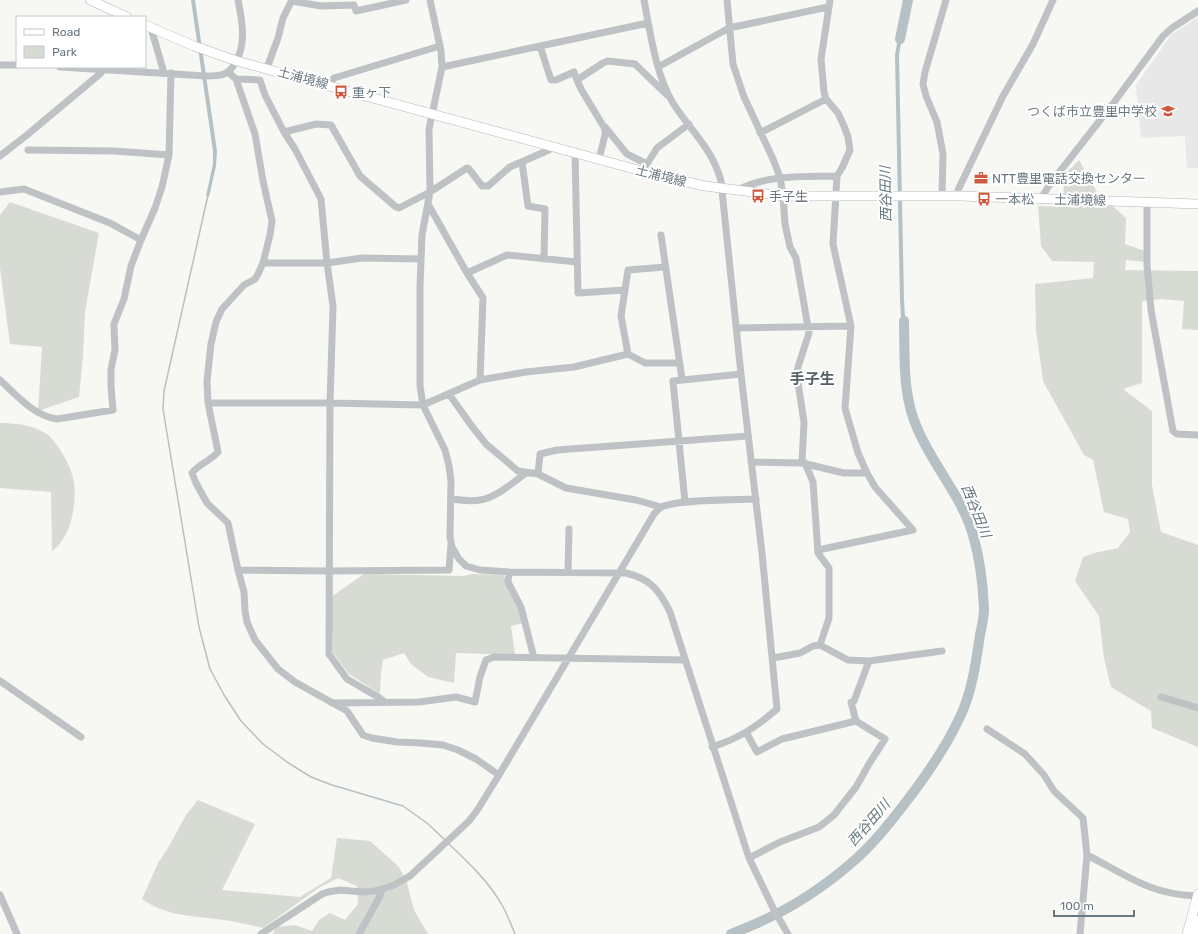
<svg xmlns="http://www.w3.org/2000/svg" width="1198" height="934" viewBox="0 0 1198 934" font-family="Rubik,'Noto Sans JP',sans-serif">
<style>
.built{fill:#e7e8e7}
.green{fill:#d7dbd4}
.water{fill:#b5c1c4}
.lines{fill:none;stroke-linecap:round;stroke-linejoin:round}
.stream{stroke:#b5c1c4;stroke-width:1.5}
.river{stroke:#b5c1c4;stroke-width:10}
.major-casing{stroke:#b2b6b9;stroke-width:10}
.minor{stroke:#bec2c5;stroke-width:7}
.major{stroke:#fff;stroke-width:9}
.labels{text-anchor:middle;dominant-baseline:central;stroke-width:4;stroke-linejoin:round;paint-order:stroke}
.street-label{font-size:13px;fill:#6a7881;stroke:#fff}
.poi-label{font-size:13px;fill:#6a7881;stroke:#fff;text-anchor:start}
.water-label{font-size:14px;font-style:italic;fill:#65787d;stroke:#fff}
.quarter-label{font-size:15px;font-weight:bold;fill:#566167;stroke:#fff}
</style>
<rect width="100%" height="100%" fill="#f7f7f4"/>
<path class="built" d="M1198 17V168H1187L1185 136 1141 138 1136 85 1171 35Z"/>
<path class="green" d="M1079 160 1097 192 1126 218 1125 244 1145 251V262L1126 260 1125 270 1198 271V330L1182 329 1184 301 1161 299 1142 301V383L1123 389 1152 411V485L1161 532 1198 545V747L1152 728 1151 711 1111 687 1104 658 1099 616 1075 581 1083 557 1094 553 1118 548 1130 532 1128 519 1104 512 1093 460 1084 455 1043 381 1036 330 1035 284 1093 278 1094 262 1052 261 1041 246 1038 206 1063 207 1064 175Z
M10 202 99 233 85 312 83 356 79 397 38 411 42 347 10 344 0 268V215Z
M0 423C15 423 32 425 45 433 51 436 55 443 59 448 76 474 78 491 71 521 68 532 62 544 52 551L51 492 0 488Z
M364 574 464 576 472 574 503 575 508 582 524 623 511 626 515 655 456 653 454 683 428 677 411 664 404 653 383 660 381 672 380 694 349 674 333 653 331 597Z
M198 800 255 824 222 890 300 897 331 878 337 838 370 841 398 866 406 879 414 910 428 934H273L276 927 295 925 312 931 319 920 330 913 345 920 358 904 357 886 338 878 320 887 263 928C250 925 237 922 224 920 195 916 167 917 142 899L158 863 168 848 186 815Z"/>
<path class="water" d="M191 0H195L217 151 216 166 209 197 206 196 213 164V151Z
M900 26 904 27 899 55 904 299 906 335 902 334 900 300 895 55Z"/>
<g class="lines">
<path class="stream" d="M208 195 164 391 163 409 199 627 210 669 224 695 241 721 263 744 287 762 311 777 332 785 403 806 427 823 445 840
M449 844C468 862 489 882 502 905 507 914 511 924 515 934"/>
<path class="river" d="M900 39 908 0
M731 934C743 929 756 924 768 918 795 906 827 884 849 865 871 847 889 824 906 802 926 776 946 747 960 717 972 692 976 662 980 635 982 626 984 617 984 609 983 584 980 559 973 535 962 497 934 467 918 430 902 396 905 358 904 321"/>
<g class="major-casing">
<path id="major" d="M90 0 127 17
M145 25 194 46 237 61 660 176 705 186 783 196H961L1198 204
M1187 934 1198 894
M1194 934 1198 920"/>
</g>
<path class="minor" d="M430 0 441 51 442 67 429 129 430 192 422 235 420 286V386L423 405 445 450 449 466 451 481 450 537 452 547 459 559 466 566 480 570 509 572 626 573C651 579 659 590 670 612L749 858 774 910 788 934
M644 0C650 31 656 76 673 103 689 129 713 149 721 181L741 374 762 553 777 709C756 727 740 738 712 747
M727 0 733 64 744 97 773 159 780 177 783 196 785 224 790 247 796 258 808 327 809 333 798 367 797 376 804 422 802 463
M292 1 321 6 354 5 356 11 406 0
M151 28 164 73
M540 46 551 80H556L574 72 577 80 603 63 608 61 635 64 667 95
M0 65H17
M60 67 206 76C212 76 219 76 224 74 229 72 233 67 235 63 247 45 242 20 238 0
M442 67 648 23
M658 67 729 28 828 7
M267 68 278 38 283 18 292 0
M228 72 236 79 255 134 263 181 272 221 270 235 263 263 258 274 255 279 244 285 222 309 216 322 211 344 207 381 208 403 218 452C210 461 199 464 192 473L196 483 207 503 228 523 238 570 244 592 245 611 247 622 255 640 278 669 295 682 347 711 363 735 372 738 397 742 421 743 443 745 458 750 476 759 499 775
M236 79 260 80 265 95 284 132 295 149 321 199 327 263 333 306 330 403 329 654 347 679 378 697 385 702
M577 80 581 89 605 129V135L599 159
M328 85 334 78 440 46
M605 127 627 154 647 164V173
M284 132 316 124 331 125 360 176 396 207 399 208 430 192 467 168 469 169 482 186H488L510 167 549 150 550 146
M760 133 826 99
M28 150 114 151 169 155
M575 153 578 293 625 290
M0 156 27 135 101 73V69
M522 162 528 206 545 209 544 259
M647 164 657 148 689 124
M738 190C769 174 803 177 837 176
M0 192 24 189 110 223 141 240
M942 196 943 154 937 122 926 96 923 84 925 72 946 0
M957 196 958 190 1003 96 1033 44 1053 0
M1042 200V197L1050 184 1112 105 1163 36 1172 28 1198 11
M1147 202V265L1151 310 1173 431 1177 434 1198 435
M428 204 467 273 483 298 480 380
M661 235 682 379
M263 263H327L362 258 421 259
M467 273 507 255 577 262
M736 328 851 326
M628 354 621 316 628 270 665 267
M0 380C16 395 34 416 57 419L113 410 111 387V369L115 350 114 324 124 299 131 266 141 240 155 208 162 187 169 155 171 73
M449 394 471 425 486 444 518 471 538 474 566 488 636 500 661 507
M208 403H330L423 405 480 380 526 372 574 367 628 354 645 363H679
M751 462 802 463 844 473H867
M805 463 813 482 818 553 829 568V618L820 645
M538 474 540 454 557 450 748 436
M451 499C460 500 471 502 480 500 495 498 514 482 526 473
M685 502 673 381 741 374
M818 550 913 530 875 487 867 473 858 453 845 408 851 326 833 244 837 176 842 168 850 150 848 137 844 126 838 113 826 99 824 92 821 59 830 0
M238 570 329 571 449 570 451 545
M509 572 508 582 521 607 534 658
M568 572 569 529
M773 658 800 653 813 646 820 645 848 660 869 661 942 651
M0 681 81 737
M1161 697 1198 708
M332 703 419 702 456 697 475 702 480 677 486 660 494 657 685 660
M987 729 1025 754 1044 775 1054 791 1083 818 1087 855 1080 934
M746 732 757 752 782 739 856 721
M1087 855C1113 868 1139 886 1167 892 1177 895 1187 895 1198 896
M749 858 780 842 819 827 834 815 856 787 869 764 885 739 856 721 851 702 854 701 869 661
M0 895 17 934
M261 934 322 894 328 892 340 890 363 892 375 891 392 886 410 876 469 821 478 809 499 775 654 514C656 512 658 509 660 508 672 499 738 500 756 499
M359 934 380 896 382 890"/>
<use href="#major" class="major"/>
</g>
<defs>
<g id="bus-bare" transform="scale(1.08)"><path d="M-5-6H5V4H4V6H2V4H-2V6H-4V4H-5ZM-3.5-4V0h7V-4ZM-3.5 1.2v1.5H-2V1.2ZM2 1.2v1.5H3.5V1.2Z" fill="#cd593e" stroke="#fff" stroke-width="2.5" paint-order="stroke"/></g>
<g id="school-bare" transform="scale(1.08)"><path d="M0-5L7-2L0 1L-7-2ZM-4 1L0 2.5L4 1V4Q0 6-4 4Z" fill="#cd593e" stroke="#fff" stroke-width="2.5" paint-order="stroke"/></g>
<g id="office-bare" transform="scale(1.08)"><path d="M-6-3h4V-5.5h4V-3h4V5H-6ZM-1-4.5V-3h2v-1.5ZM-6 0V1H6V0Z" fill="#cd593e" stroke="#fff" stroke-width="2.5" paint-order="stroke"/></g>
</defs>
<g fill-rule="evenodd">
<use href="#bus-bare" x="341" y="92"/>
<use href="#school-bare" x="1168" y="111"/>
<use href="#office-bare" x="981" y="178"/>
<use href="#bus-bare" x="758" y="196"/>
<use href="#bus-bare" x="984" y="199"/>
</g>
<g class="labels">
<g class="street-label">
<text transform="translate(303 78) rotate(15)">土浦境線</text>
<text transform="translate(661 176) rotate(14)">土浦境線</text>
<text transform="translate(1080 200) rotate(1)">土浦境線</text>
</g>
<g class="poi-label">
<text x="352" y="92">重ヶ下</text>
<text x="1157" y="111" text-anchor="end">つくば市立豊里中学校</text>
<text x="992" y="178">NTT豊里電話交換センター</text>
<text x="769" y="196">手子生</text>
<text x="995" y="199">一本松</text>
</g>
<g class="water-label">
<text transform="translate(886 194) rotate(-91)">西谷田川</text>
<text transform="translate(976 511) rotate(68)">西谷田川</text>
<text transform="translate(869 823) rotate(-49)">西谷田川</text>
</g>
<g class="quarter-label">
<text x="812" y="379">手子生</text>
</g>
</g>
<rect x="16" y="16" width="130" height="52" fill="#ffffff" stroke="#c3c9cd"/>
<rect x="24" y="29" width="20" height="6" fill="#ffffff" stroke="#c3c9cd"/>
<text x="52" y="36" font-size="12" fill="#6a7881">Road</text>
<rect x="24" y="46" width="20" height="12" fill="#d7dbd4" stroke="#c3c9cd"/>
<text x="52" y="56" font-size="12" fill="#6a7881">Park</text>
<path d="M1054 910v6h80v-6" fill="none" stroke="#6a7881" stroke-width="2"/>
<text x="1060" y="910" font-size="12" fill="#6a7881" stroke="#ffffff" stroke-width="3" paint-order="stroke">100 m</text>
</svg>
